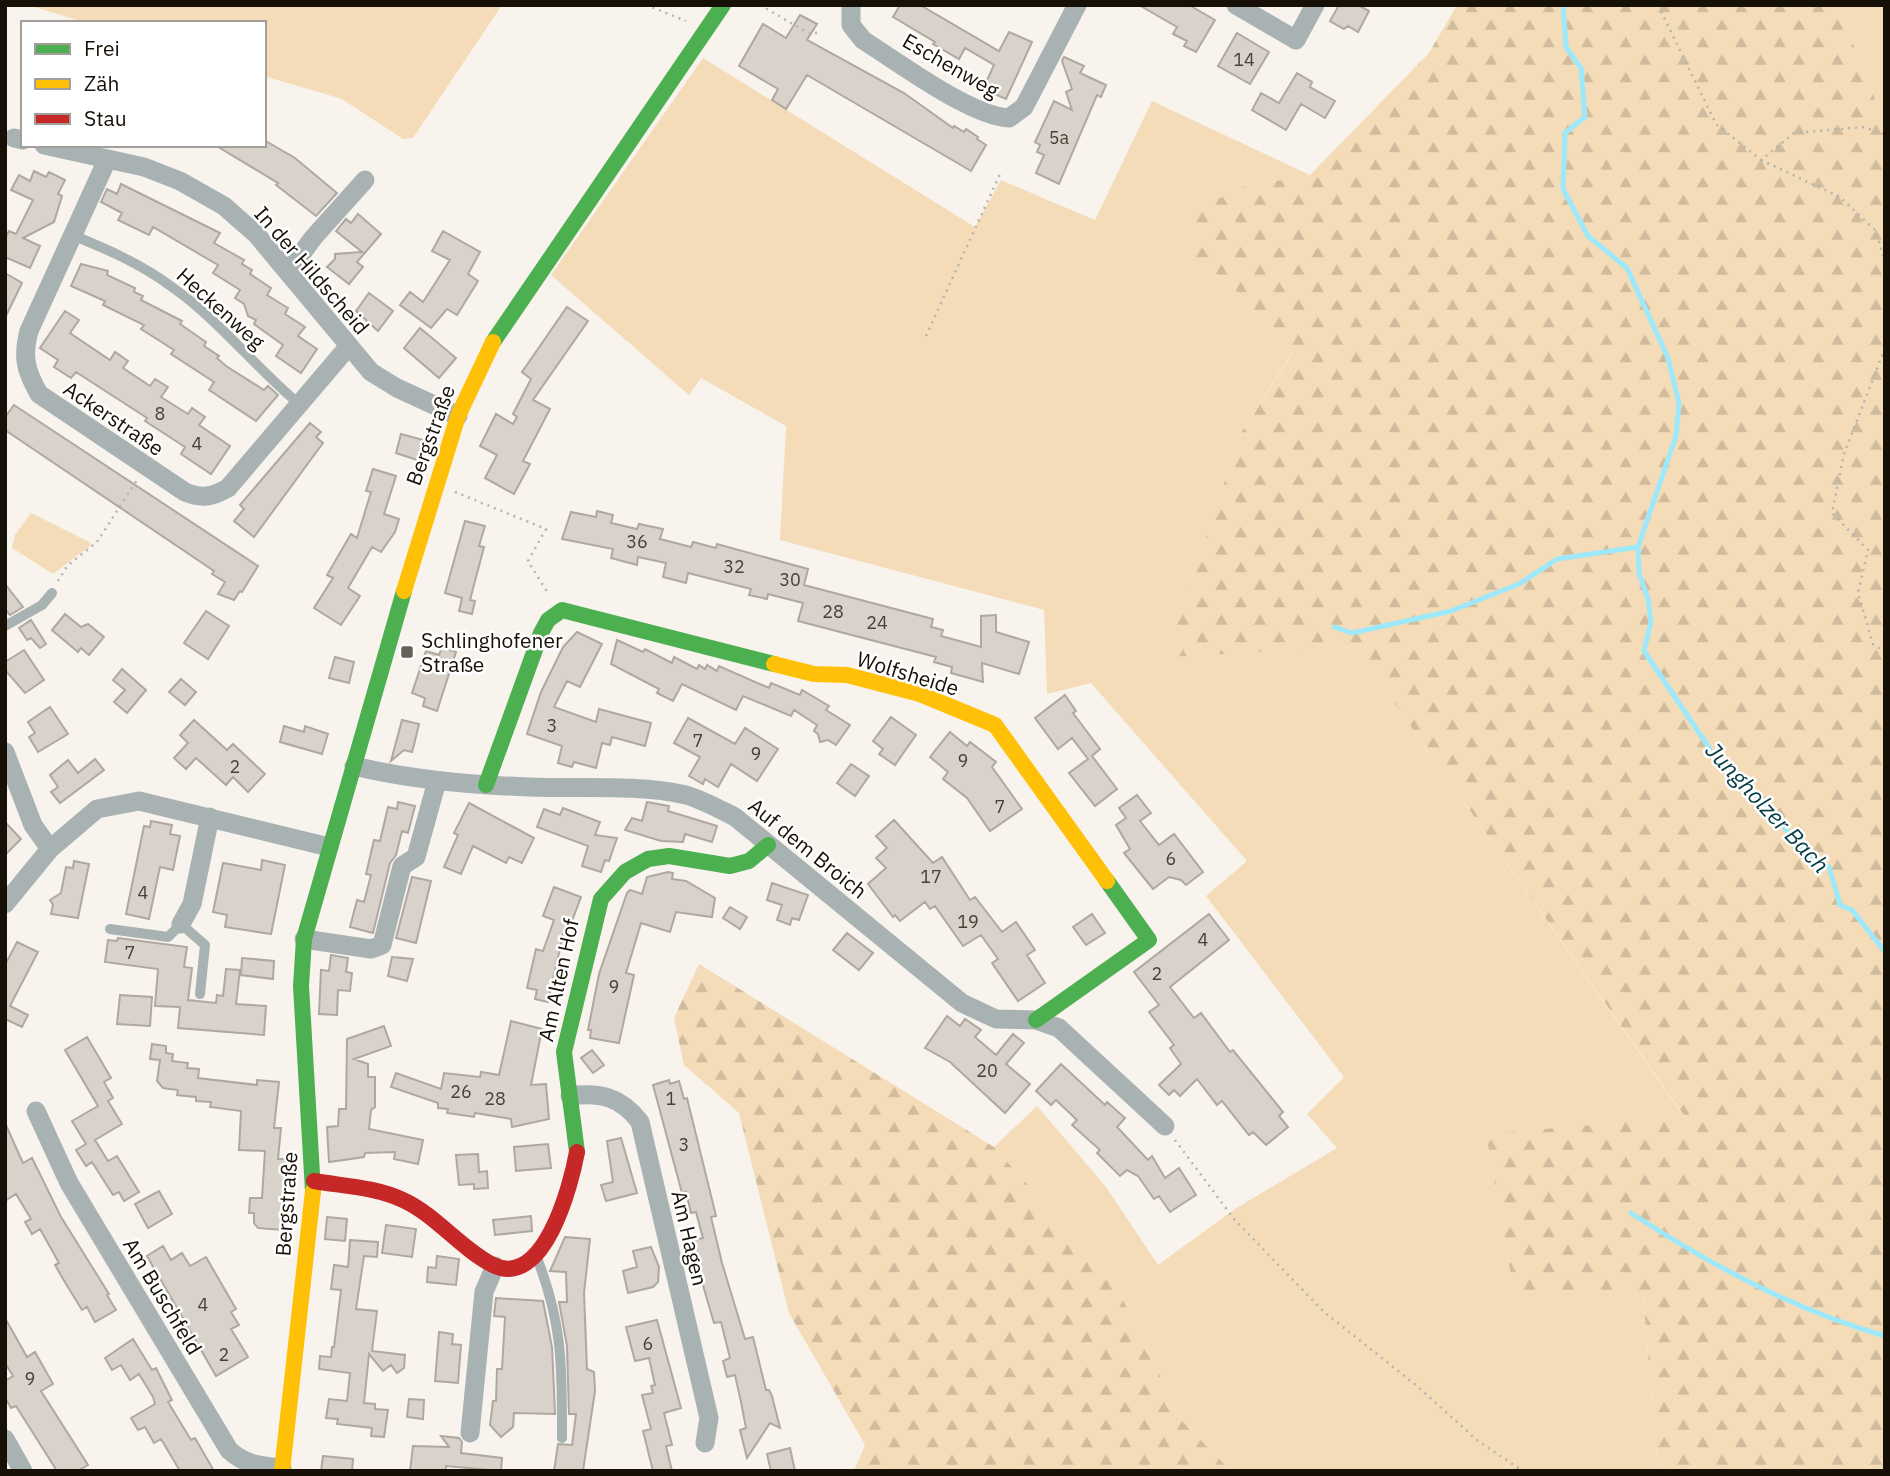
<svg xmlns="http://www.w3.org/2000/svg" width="1890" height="1476" viewBox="0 0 1890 1476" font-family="'IBM Plex Sans',sans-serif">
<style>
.green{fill:#f4dcb8}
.forest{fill:url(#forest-firs)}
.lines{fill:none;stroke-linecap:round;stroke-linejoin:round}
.stream{stroke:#9de8fa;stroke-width:5}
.building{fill:#d8d2ca;stroke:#aea8a1;stroke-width:2}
.path{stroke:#b2b5b2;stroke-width:2.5;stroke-dasharray:2 5;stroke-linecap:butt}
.lane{stroke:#a8b2b3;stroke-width:10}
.street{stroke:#a8b2b3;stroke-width:19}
.fast{stroke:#4caf50;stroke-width:16}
.slow{stroke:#ffc107;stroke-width:16}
.jam{stroke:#c62828;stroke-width:16}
.poi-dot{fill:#665f57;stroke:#fff;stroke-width:2.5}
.labels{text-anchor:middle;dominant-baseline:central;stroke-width:5;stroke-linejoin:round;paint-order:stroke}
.number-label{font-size:18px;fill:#474037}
.street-label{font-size:21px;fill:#171006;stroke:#fff}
.poi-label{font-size:21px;fill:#171006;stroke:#fff;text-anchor:start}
.water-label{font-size:23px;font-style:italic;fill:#053b46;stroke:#fff}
</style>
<defs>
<pattern id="forest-firs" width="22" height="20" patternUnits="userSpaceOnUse" patternTransform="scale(1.75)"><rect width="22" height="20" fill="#f4dcb8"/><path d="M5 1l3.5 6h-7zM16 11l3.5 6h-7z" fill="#d0bc9d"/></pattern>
</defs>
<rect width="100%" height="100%" fill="#f8f3ed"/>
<path class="green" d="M28 5H502L413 138 403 139 342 99 264 76V23H87Z
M1838 5H1885V124Z
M703 58 975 227 1001 180 1095 220 1152 101 1310 175 1246 186 1192 265 1223 276 1292 353 1241 433 1167 656 1355 647 1685 1118 1486 1134 1514 1291 1643 1295 1658 1471H1231L1183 1422 1114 1282 994 1147 1037 1106 1106 1187 1158 1265 1235 1209 1337 1148 1307 1114 1344 1077 1206 896 1247 861 1091 683 1047 694 1044 610 780 540 786 426 701 378 689 395 551 275Z
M31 513 89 542 91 545 53 574 12 548 15 535Z"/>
<path class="forest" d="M1457 5H1838L1885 124V1471H1658L1643 1295 1514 1292 1486 1134 1685 1117 1355 647 1166 657 1241 433 1292 354 1223 276 1192 266 1190 212 1246 186 1310 175 1429 53Z
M699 964 994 1147 1114 1282 1183 1422 1231 1471H854L865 1445 789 1313 739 1113 684 1065 674 1018Z"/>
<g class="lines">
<path class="stream" d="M1563 5 1566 47 1581 68 1585 117 1565 133 1563 189 1588 236 1627 268 1668 358 1679 403 1676 436 1638 547 1639 573 1648 599 1651 622 1644 651 1714 755 1761 799 1807 855 1829 867 1840 905 1852 910 1885 952
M1334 627 1352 633 1451 611 1519 584 1557 559 1638 547
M1631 1213C1709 1264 1795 1311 1885 1336"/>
</g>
<path class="building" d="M900 5H920L999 51 1009 32 1032 42 1006 99 983 89 994 65 965 48 959 59 933 44 935 42 893 17Z
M1139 5H1189L1215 20 1196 52 1184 46 1187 41 1173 34 1177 27Z
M1339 5H1358L1369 11 1358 32 1348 26 1344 29 1330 21Z
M800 15 817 24 807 40 904 93 953 128 954 126 964 132 966 129 978 137 977 139 986 145 971 171 807 75 786 109 772 100 778 89 739 66 763 24 786 38Z
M1237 33 1269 52 1250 84 1218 66Z
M1064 57 1084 66 1080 73 1106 85 1101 97 1097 95 1059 184 1036 173 1044 155 1037 152 1040 145 1035 142 1054 101 1072 110 1066 92 1072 89 1062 61Z
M1297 73 1312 82 1310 87 1335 101 1325 118 1301 104 1286 130 1252 110 1261 93 1279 103Z
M264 140 295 158 337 193 316 216 276 185 278 183 215 145H264Z
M34 171 46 177 49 172 65 180 58 194 62 196 54 222 23 238 40 246 30 268 5 257V238L9 231 16 234 33 200 11 190 19 175 30 181Z
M121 184 220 233 214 243 244 260 242 264 252 270 250 274 271 288 267 295 288 308 285 314 305 327 298 336 317 349 301 373 276 356 283 345 254 324 256 320 248 316 244 304 235 298 240 290 213 273 218 265 153 227 149 235 118 220 122 213 101 202 107 189 117 194Z
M358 214 381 234 357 262 363 267 349 284 327 267 335 259V254L362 252 336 231 346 219 351 223Z
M443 231 480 252 468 274 478 281 457 315 447 309 431 328 400 305 410 292 423 302 450 260 432 251Z
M81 264 108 271 107 275 135 288 134 292 143 296 141 300 182 321 180 324 206 342 204 346 219 356 217 358 226 366 264 390 268 386 278 395 256 421 209 390 214 382 171 354 174 350 141 329 144 325 103 305 105 301 71 286Z
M5 273 22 283 5 318Z
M369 293 393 311 378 331 356 311Z
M567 307 588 321 533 400 550 409 523 461 530 464 514 494 485 478 497 455 480 446 496 414 513 424 517 417 513 414 531 379 522 372Z
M65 311 79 320 70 333 110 360 115 352 128 361 123 368 150 386 155 379 168 387 161 397 188 414 192 408 205 417 199 425 230 446 211 474 181 454 185 447 145 421 147 418 76 372 71 378 54 367 58 360 40 348Z
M420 328 456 358 439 378 404 348Z
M14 405 258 566 242 592 240 591 234 600 218 594 225 582 212 574 214 571 5 430V417Z
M310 423 321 432 316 437 323 443 254 537 234 521 244 509 240 505Z
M401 434 423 440 417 460 396 453Z
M373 469 396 476 384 514 399 519 395 532 381 552 372 547 348 588 360 596 341 625 314 608 333 578 327 575 351 534 357 538 371 492 366 491Z
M597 511 613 515 611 523 637 529 639 524 663 529 660 539 691 547 693 542 716 548 717 544 808 569 804 585 933 619 931 627 943 630 941 636 981 647V616L996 615V632L1029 642 1019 674 982 663 983 682 951 673 952 667 934 662 936 657 798 621 803 603 768 594 767 599 749 595 751 589 688 573 686 583 663 577 666 563 638 557 637 565 611 558 613 549 562 539 571 512 596 517Z
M465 521 485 526 479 546 484 547 470 600 475 601 472 614 459 611 462 598 445 593Z
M5 584 23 607 10 615 5 609Z
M206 611 229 626 208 659 184 643Z
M65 614 81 627 88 624 104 637 89 655 81 648 78 652 52 630Z
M31 620 46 644 40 648 31 638 27 640 19 628Z
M577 632 602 644 580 687 567 681 554 707 596 722 599 709 651 723 645 746 612 737 610 745 602 743 596 768 574 762 572 767 558 763 562 746 527 734 541 692 563 647Z
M617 640 643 652 645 649 672 663 674 657 697 669 699 665 705 669 707 665 717 671 719 666 769 688 771 683 800 695 802 690 829 706 826 710 850 725 836 745 828 740 820 742 818 734 814 731 817 725 794 710 791 716 743 696 736 710 682 684 673 701 657 693 659 689 611 664Z
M442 647 456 652 437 711 423 706 425 698 412 693 426 651 439 655Z
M24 650 44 680 25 693 5 670V662Z
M335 657 354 662 349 683 329 678Z
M122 669 146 690 127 713 114 702 125 690 113 680Z
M181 679 196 692 185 705 169 692Z
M1065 695 1076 711 1073 713 1100 749 1092 756 1117 789 1095 806 1069 773 1088 759 1072 738 1058 749 1035 718Z
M50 707 68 734 38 752 29 737 35 733 28 722Z
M891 717 916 735 895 765 879 754 883 749 873 741Z
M688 718 735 744 745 728 778 749 757 781 731 764 718 787 705 779 703 784 689 776 700 757 674 743Z
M194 720 227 750 233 744 265 774 248 792 233 777 226 785 196 758 186 769 174 758 188 743 180 735Z
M402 720 419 724 414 745 412 752 404 750 391 761Z
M284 726 304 732 305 726 328 734 322 754 280 742Z
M950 732 967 746 970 742 996 762 992 767 1022 809 990 831 967 798 943 779 948 772 930 757Z
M95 759 104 770 60 803 51 792 58 787 50 775 68 760 78 773Z
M851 764 869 776 855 796 837 783Z
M1137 795 1151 813 1140 821 1159 845 1174 834 1203 872 1186 885 1181 880 1169 877 1153 889 1124 853 1130 849 1116 825 1126 818 1119 808Z
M398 802 415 806 408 833 402 831 396 855 390 863 373 933 350 927 357 900 364 902 371 875 366 874 374 840 380 841 388 807 397 809Z
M647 802 669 806 668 811 717 826 712 842 685 834 683 842 661 841 625 830 632 818 642 821Z
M469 803 534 838 522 863 509 857 506 863 473 846 461 874 444 867 458 835 454 833Z
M563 808 600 822 595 835 617 838 609 861 605 860 601 872 582 866 588 846 537 827 544 809 560 815Z
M894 820 933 863 942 857 970 900 975 897 1002 932 1016 922 1035 950 1027 955 1045 983 1018 1001 992 963 998 959 981 935 963 946 935 906 930 909 925 902 900 921 895 915 893 917 868 884 886 868 876 858 887 848 876 836Z
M151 821 172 825 170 834 180 836 173 870 160 867 149 919 126 914 144 826 150 827Z
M5 822 21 839 5 855Z
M262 860 285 865 271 934 225 927 227 915 213 912 223 863 261 870Z
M74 861 89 864 78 918 51 914 53 905 50 900 61 893 66 867 73 868Z
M668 872 673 873 672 879 686 881 715 898 712 917 676 912 670 932 641 923 626 973 634 975 619 1043 590 1038 591 1030H588L599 974 627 893 630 890 642 894 647 877Z
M412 877 431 881 416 943 396 938Z
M772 883 808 895 799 920 792 918 790 925 777 920 782 905 767 900Z
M554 887 581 897 566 937 563 935 548 1002 535 999 537 990 527 988 536 949 543 951 554 920 543 916Z
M730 907 747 917 740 929 723 918Z
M1092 914 1105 933 1086 945 1073 927Z
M1209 914 1229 940 1170 987 1194 1018 1201 1013 1230 1052 1233 1050 1283 1112 1279 1116 1288 1127 1266 1145 1253 1132 1249 1135 1222 1101 1217 1105 1197 1079 1180 1096 1174 1090 1169 1095 1159 1085 1181 1064 1170 1048 1174 1045 1149 1012 1159 1005 1134 972Z
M847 933 873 953 859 970 833 950Z
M118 938 187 947 184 967 192 968 188 1000 216 1003 217 995 223 996 226 969 240 970 236 1004 266 1006 264 1035 178 1028 180 1007 155 1006 158 969 105 962 108 940 117 941Z
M17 942 38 952 10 1006 28 1015 22 1027 5 1019V965Z
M331 955 348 958 346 972 352 973 350 991 338 990 337 1015 319 1014 321 970 329 971Z
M392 957 413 959 407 981 388 976Z
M242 958 274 961 273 979 241 975Z
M120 995 152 997 150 1026 117 1024Z
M947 1016 960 1026 965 1019 981 1030 975 1037 996 1055 1013 1034 1024 1043 1006 1064 1030 1084 1005 1113 950 1062 925 1048Z
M511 1021 542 1029 531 1085 546 1084 549 1119 512 1127 511 1119 475 1113 474 1117 447 1113 448 1109 438 1108V1103L391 1087 396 1073 441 1089 444 1073 480 1077 481 1072 499 1075Z
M384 1026 391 1046 354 1059 368 1064V1077H375V1107L371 1110 369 1129 423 1140 418 1164 394 1159 395 1152 365 1153 364 1157 329 1162 327 1127 338 1126 339 1109H346L347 1039Z
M87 1037 111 1078 104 1082 113 1098 108 1101 122 1124 95 1140 108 1161 117 1156 139 1192 124 1201 119 1192 113 1195 92 1162 86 1166 76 1150 86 1144 72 1121 98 1106 65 1050Z
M152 1044 166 1046V1053L173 1054 172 1061 188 1063 187 1068 199 1069 198 1078 257 1085V1080L279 1082 274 1128H281L278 1159H286L282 1230 258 1228 254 1223V1213H249L250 1198H262L265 1151 239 1150 241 1111 210 1107 211 1102 196 1101V1097L177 1095 178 1090 163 1088 157 1081 160 1060 150 1059Z
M592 1050 604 1065 593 1073 581 1058Z
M1061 1064 1105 1105 1107 1102 1125 1118 1117 1127 1148 1160 1152 1156 1165 1178 1179 1168 1196 1195 1170 1212 1159 1196 1154 1199 1138 1176 1127 1170 1120 1176 1097 1153 1100 1150 1072 1125 1077 1120 1056 1100 1051 1105 1036 1091Z
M669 1080 670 1084 679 1081 684 1099 687 1098 716 1216 711 1217 722 1263 745 1339 753 1337 766 1390H769L772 1396 780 1428 770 1423 747 1458 740 1430 746 1428 741 1402 735 1375 727 1377 723 1361 730 1358 721 1322 714 1323 690 1241 703 1238 696 1212 691 1213 686 1192 682 1193 653 1085Z
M5 1123 23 1163 32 1158 61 1217 109 1294 107 1295 116 1310 95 1322 87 1307 82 1310 66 1284 55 1265 59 1263 40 1229 32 1234 25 1222 31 1219 16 1194 5 1201Z
M621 1138 637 1193 606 1201 601 1185 613 1182 607 1141Z
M548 1144 551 1168 516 1171 514 1147Z
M478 1154 479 1172 487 1171 488 1188 474 1189V1184L459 1185 456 1155Z
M159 1191 172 1214 148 1228 135 1204Z
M531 1216 532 1231 495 1235 493 1220Z
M327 1217 347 1219 345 1241 325 1239Z
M386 1225 416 1229 412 1257 382 1253Z
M565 1237 590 1239 584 1293 587 1369 594 1372 595 1391 583 1471H554L558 1444 572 1445 576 1414H569L567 1346 559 1302H567L566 1272 550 1271Z
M350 1240 378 1242 377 1257 364 1256 356 1309 377 1311 372 1351 405 1355 404 1368 397 1373 391 1365 383 1371 369 1354 364 1403 375 1404V1409L388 1410 384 1437 371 1436 372 1428 337 1424 338 1419 326 1418 329 1399 347 1401 350 1373 319 1369 320 1356 331 1357 332 1347H334L341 1290 331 1289 334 1265 348 1267Z
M163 1246 171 1260 182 1253 190 1266 206 1257 236 1309 231 1312 239 1325 231 1329 248 1357 216 1376 147 1256Z
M651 1247 659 1267 658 1282 653 1287 628 1293 623 1271 637 1267 633 1251Z
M437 1256 459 1259 456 1285 427 1282 428 1267 436 1268Z
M496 1298 543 1301 552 1347 554 1390 555 1414 514 1413 513 1427 501 1437 490 1425 493 1401H496L497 1369H502L505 1317 494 1316Z
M5 1318 27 1357 35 1352 53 1384 41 1391 88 1465 78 1471H57L16 1406 11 1408 5 1398V1381L13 1376 5 1363Z
M657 1320 681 1408 664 1413 672 1445 666 1446 672 1471H653L643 1431 651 1429 642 1395 653 1393 651 1386 655 1385 649 1358 635 1361 626 1327Z
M439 1332 453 1334 452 1344 461 1345 458 1383 435 1381Z
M133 1339 152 1370 156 1368 172 1400 168 1402 191 1440 195 1438 214 1471H180L161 1439 154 1443 145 1427 138 1430 131 1418 155 1404 153 1397 139 1374 130 1380 121 1365 112 1370 105 1358Z
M409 1399 424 1400 423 1419 407 1417Z
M441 1436 459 1438 462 1442 461 1453 502 1458 501 1471 446 1466V1471H410L413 1446 449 1447Z
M790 1448 795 1471H771L767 1454Z
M323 1456 353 1459 352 1471H321Z"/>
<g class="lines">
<path class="path" d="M646 5 686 21
M760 5 810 34 821 32
M1658 5 1716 124 1761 160 1794 133 1863 127 1885 134
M1761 160 1840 197 1876 231 1885 263
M926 336 1000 174
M1885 348 1844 454 1832 513 1868 550 1858 593 1873 644 1885 652
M455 492 546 529 528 561 549 595
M58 581 67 566 97 542 137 480
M1175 1140 1234 1219 1324 1312 1417 1386 1478 1441 1523 1471"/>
<path class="lane" d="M72 235C107 249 141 264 172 287 219 320 255 367 299 404
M5 626 42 605 52 593
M110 929 168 937 181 924 205 945 200 994
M537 1258C563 1325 562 1367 562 1438"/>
<path class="street" d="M851 5V25L863 40C898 62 970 116 1009 118L1024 107 1077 5
M1236 5 1296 40 1315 5
M14 138 23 140
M44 145 144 167 180 181 224 206 256 234 371 372 397 388 458 416
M107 160 29 331C22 358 26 371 39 394L185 492C202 499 212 497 228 488L348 347
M288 272 313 238 365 180
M5 752 33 825 50 849
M354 766C412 780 470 785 530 787 580 789 637 784 686 795 703 800 719 809 735 817L962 1003 996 1019 1036 1020 1059 1028 1165 1126
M5 904 50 849 97 809 139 801 329 847
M181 924 192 904 210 817
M304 939 371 949 382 945 402 866 416 857 437 781
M570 1096C601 1092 621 1097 640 1122L709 1418 705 1443
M36 1111 69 1183 229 1450C245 1465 261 1466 282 1468
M470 1433 484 1292 495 1266
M5 1439 23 1471"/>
<path class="fast" d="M493 342 723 5
M486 785 541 633 548 620 562 610 774 664
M1036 1020 1149 940 1107 881
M577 1152 564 1052 601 899 625 872 648 859 669 856 730 866 749 861 768 845
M313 1191 301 986 304 939 404 591"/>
<path class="slow" d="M404 591 458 416 493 342
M774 664 814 674 847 675 920 694 995 725 1107 881
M282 1471 313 1191"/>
<path class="jam" d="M314 1181C343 1186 375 1187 403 1200 436 1215 461 1249 493 1265 544 1290 571 1185 577 1152"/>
</g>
<rect class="poi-dot" x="400" y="645" width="14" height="14" rx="3.5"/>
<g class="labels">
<g class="number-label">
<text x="1244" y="59">14</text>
<text x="1059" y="137">5a</text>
<text x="160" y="413">8</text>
<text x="197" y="443">4</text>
<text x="637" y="541">36</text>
<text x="734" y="566">32</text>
<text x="790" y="579">30</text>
<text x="833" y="611">28</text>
<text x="877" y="622">24</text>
<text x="552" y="725">3</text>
<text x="698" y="740">7</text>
<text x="756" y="753">9</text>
<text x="963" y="760">9</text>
<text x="235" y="766">2</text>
<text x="1000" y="806">7</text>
<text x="1171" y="858">6</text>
<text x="931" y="876">17</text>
<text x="143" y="892">4</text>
<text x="968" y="921">19</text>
<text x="1203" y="939">4</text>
<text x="130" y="952">7</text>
<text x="1157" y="973">2</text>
<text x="614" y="986">9</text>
<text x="987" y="1070">20</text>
<text x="461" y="1091">26</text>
<text x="495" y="1098">28</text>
<text x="671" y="1098">1</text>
<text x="684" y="1144">3</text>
<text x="203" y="1304">4</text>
<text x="648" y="1343">6</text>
<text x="224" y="1354">2</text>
<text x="30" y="1378">9</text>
</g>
<g class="street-label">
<text transform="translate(951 65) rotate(30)">Eschenweg</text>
<text transform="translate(312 270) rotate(49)">In der Hildscheid</text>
<text transform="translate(221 308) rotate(42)">Heckenweg</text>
<text transform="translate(114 418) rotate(34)">Ackerstraße</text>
<text transform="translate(430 435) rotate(-70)">Bergstraße</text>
<text transform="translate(908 673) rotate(17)">Wolfsheide</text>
<text transform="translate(808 848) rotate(39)">Auf dem Broich</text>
<text transform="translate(558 980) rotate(-78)">Am Alten Hof</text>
<text transform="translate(286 1204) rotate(-86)">Bergstraße</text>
<text transform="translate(690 1238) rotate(77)">Am Hagen</text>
<text transform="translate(163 1296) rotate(59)">Am Buschfeld</text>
</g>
<g class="poi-label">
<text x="421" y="640">Schlinghofener<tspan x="421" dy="24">Straße</tspan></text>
</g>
<g class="water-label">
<text transform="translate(1768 807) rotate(47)">Jungholzer Bach</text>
</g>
</g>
<rect width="1890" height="1476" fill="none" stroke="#171006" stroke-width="14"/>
<rect x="21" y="21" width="245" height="126" fill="#ffffff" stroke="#a29f9b" stroke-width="2"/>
<rect x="35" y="44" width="35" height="10" fill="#4caf50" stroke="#a29f9b" stroke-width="2"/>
<text x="84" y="56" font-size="21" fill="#171006">Frei</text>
<rect x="35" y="79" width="35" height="10" fill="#ffc107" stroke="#a29f9b" stroke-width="2"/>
<text x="84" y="91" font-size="21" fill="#171006">Zäh</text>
<rect x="35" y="114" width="35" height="10" fill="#c62828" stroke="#a29f9b" stroke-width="2"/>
<text x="84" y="126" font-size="21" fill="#171006">Stau</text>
</svg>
